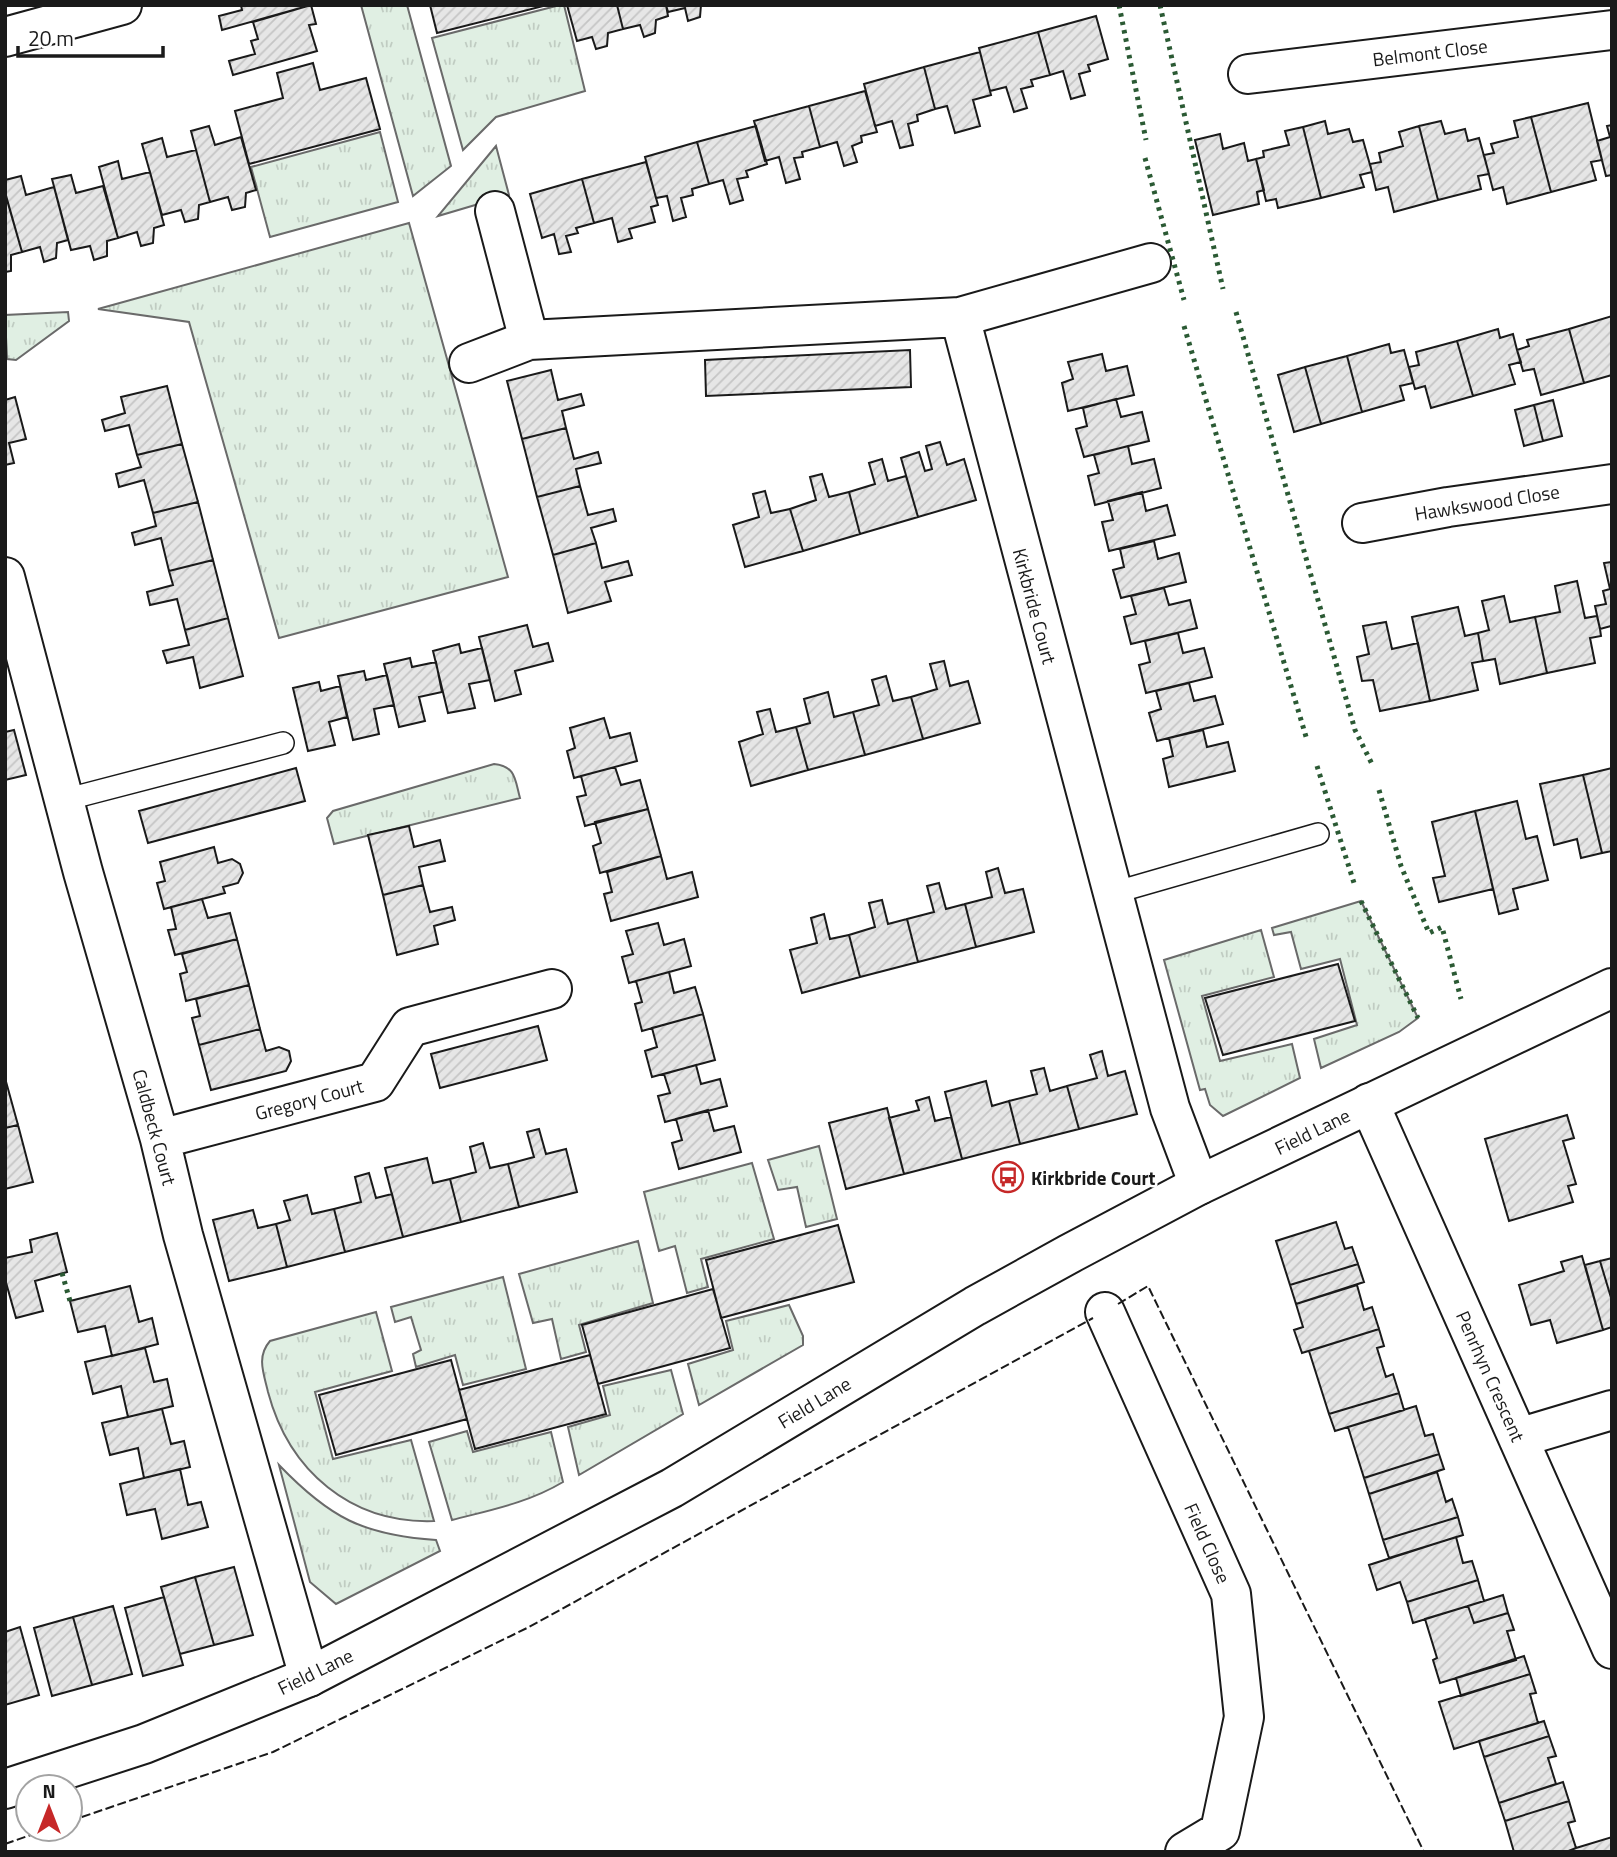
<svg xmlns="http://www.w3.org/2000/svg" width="1617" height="1857" viewBox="0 0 1617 1857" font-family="'Titillium Web',sans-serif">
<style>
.grass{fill:url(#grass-tufts);stroke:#6a6a6a;stroke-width:2}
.building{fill:url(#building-hatch);stroke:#1a1a1a;stroke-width:2}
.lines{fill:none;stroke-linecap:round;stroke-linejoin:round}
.lane-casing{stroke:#1a1a1a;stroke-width:24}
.street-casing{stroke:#1a1a1a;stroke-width:42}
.secondary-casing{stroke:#1a1a1a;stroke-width:42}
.lane{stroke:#fff;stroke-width:21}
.street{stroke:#fff;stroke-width:38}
.secondary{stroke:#fff;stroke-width:38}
.hedge{stroke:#2b5a34;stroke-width:5;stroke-dasharray:3.5 5;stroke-linecap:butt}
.fence{stroke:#1a1a1a;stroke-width:2;stroke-dasharray:9 3.5;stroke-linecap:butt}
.labels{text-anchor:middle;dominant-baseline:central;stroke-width:5;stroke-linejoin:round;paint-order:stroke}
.street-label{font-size:19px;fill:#1a1a1a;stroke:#fff}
.poi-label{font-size:19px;font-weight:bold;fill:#1a1a1a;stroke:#fff;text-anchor:start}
</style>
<defs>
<pattern id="grass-tufts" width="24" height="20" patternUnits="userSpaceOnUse" patternTransform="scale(1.75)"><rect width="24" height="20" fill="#e0efe3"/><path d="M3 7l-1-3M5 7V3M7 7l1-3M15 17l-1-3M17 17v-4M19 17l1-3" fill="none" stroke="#c0ccc2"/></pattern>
<pattern id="building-hatch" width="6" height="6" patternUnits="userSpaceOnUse" patternTransform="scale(1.75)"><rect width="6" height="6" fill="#e6e6e6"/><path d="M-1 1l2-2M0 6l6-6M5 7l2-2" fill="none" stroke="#c5c5c5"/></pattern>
</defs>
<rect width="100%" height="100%" fill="#fff"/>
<path class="grass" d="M361 5H407L451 166 413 196Z
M560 5H564L585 91 496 117 463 150 432 38Z
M380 132 398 202 270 237 251 167Z
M496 146 509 195 438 216Z
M409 223 508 577 279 638 189 322 98 309Z
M68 312 69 321 16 360 7 359 5 315Z
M494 764C516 766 515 780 520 798L334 844 327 818 333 811Z
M1361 901 1418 1018 1399 1032 1321 1068 1314 1039 1357 1025 1340 959 1301 969 1291 932 1274 935 1272 928Z
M1261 930 1274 977 1202 996 1220 1061 1292 1044 1300 1078 1223 1116 1210 1105 1205 1089 1200 1090 1164 960Z
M819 1146 837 1219 806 1227 797 1187 778 1190 768 1160Z
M752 1163 774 1239 701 1259 708 1287 687 1293 675 1246 659 1251 644 1192Z
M638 1241 653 1303 579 1325 586 1352 561 1359 552 1319 533 1323 519 1274Z
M503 1277 526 1369 463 1385 455 1355 416 1367 413 1354 421 1350 411 1317 395 1322 391 1307Z
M789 1305 803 1336V1345L699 1405 688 1364 733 1350 726 1321Z
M376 1312 392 1371 315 1392 333 1459 411 1440 434 1521C351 1524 289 1471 268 1392 264 1374 256 1357 270 1341Z
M671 1370 683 1414 579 1475 568 1427 610 1415 603 1386Z
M467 1431 473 1452 551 1432 563 1482C528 1503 490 1510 452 1520L429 1442Z
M279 1465C330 1518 363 1535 436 1540L440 1551 336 1604 310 1582Z"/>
<path class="building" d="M241 5H303L304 7 222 30 219 16 242 10Z
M311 5 316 24 309 25 317 51 233 75 229 61 255 54 251 41 258 39 253 22Z
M430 5H547L437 33Z
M567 5H617L623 29 608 33 607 46 596 49 592 37 577 41Z
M617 5H666L668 16 656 20 655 33 644 37 640 25 623 29Z
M666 5H701L700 17 688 21 685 8 668 12Z
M1096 16 1108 59 1088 65 1090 71 1079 74 1085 95 1071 99 1063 71 1050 75 1038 32Z
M1038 32 1050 75 1031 80 1033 86 1021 89 1027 108 1014 112 1006 87 990 91 979 48Z
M980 52 991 95 973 100 980 126 955 133 947 106 935 109 924 67Z
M313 63 320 90 366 78 380 129 249 164 235 111 283 98 277 73Z
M924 67 935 109 917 115 918 121 908 124 913 145 900 148 892 121 875 126 864 84Z
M865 91 877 132 861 136 862 142 852 146 857 162 844 166 837 142 820 147 809 106Z
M1588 103 1602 160 1591 162 1596 180 1551 192 1531 117Z
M809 106 820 147 802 152 803 157 794 158 800 179 786 183 779 157 765 161 754 121Z
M1531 117 1551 192 1507 204 1503 187 1493 190 1484 155 1494 153 1491 144 1518 137 1514 121Z
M1325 121 1328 134 1349 129 1353 142 1363 140 1372 172 1360 175 1364 187 1321 198 1303 127Z
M1441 121 1445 134 1465 129 1468 141 1479 138 1489 174 1478 176 1481 189 1438 200 1419 126Z
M1612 125V175L1606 176 1597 141 1610 137 1607 126Z
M209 126 215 145 241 137 256 190 246 193 245 207 232 210 228 197 210 202 191 131Z
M756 126 767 164 746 171 748 177 737 179 743 200 730 204 723 180 709 184 697 142Z
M1419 126 1438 200 1394 212 1388 187 1376 190 1370 164 1381 162 1379 153 1403 146 1399 132Z
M1303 127 1321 198 1278 208 1276 199 1266 201 1256 159 1264 157 1263 151 1289 145 1285 131Z
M1220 134 1223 149 1244 143 1248 161 1256 159 1264 190 1257 192 1259 204 1213 215 1195 140Z
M162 138 167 157 196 150 210 202 199 205 198 219 185 222 181 210 162 215 142 144Z
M697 142 709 184 692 189 693 195 681 198 686 217 673 221 667 196 656 198 645 157Z
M118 161 122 179 150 172 164 225 154 228 153 243 141 246 137 232 118 238 99 167Z
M646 162 658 205 651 207 655 222 629 229 632 238 618 242 612 218 594 223 582 179Z
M71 175 76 193 103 186 118 238 107 241V256L94 260 90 246 71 250 52 179Z
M21 176 26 195 54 187 68 240 57 243 56 258 44 262 40 247 22 252 5 192V180Z
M582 179 594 223 576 228 578 233 566 236 571 252 559 254 554 234 542 238 530 194Z
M5 200H7L22 252 11 255V271L5 272Z
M1612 316V375L1584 383 1569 329Z
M1498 329 1500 338 1513 334 1517 350 1521 362 1509 365 1515 384 1473 396 1457 341Z
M1569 329 1584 383 1541 395 1534 369 1523 371 1517 350 1529 346 1527 340Z
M1457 341 1473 396 1431 408 1425 386 1415 389 1409 367 1419 365 1416 352Z
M1389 344 1391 353 1404 350 1413 383 1400 386 1404 400 1362 412 1347 356Z
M910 350 911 387 706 396 705 360Z
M1102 354 1106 371 1127 366 1134 395 1068 411 1062 383 1073 379 1068 362Z
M1347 356 1362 412 1321 424 1305 367Z
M1305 367 1321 424 1294 432 1278 375Z
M551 370 558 400 581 394 584 405 562 411 566 428 522 439 507 381Z
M167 386 182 444 137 455 129 425 105 431 102 420 125 413 121 397Z
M15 397 26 439 9 443 14 463 5 465V400Z
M1116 399 1121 417 1142 412 1149 441 1084 457 1076 429 1087 426 1083 408Z
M1553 400 1562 436 1543 441 1534 405Z
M1534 405 1543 441 1524 446 1515 410Z
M566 428 574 459 598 452 601 463 576 469 580 486 537 497 522 439Z
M940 442 947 465 964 459 976 500 918 517 901 458 919 452 925 471 932 469 926 446Z
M182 444 198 502 153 513 144 480 119 487 116 474 141 467 137 455Z
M1128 446 1132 464 1154 459 1161 488 1095 505 1088 476 1099 473 1094 455Z
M882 459 888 481 906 476 918 517 860 534 849 492 875 484 869 463Z
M822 474 829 497 849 492 860 534 803 551 790 509 816 500 810 477Z
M580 486 588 515 613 509 616 521 591 528 596 543 553 555 537 497Z
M765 491 771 513 790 509 803 551 745 567 733 525 759 517 753 494Z
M1142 492 1146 511 1167 505 1175 535 1109 551 1102 522 1113 520 1108 501Z
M198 502 213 560 169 571 161 538 135 545 132 533 156 526 153 513Z
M1154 541 1158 559 1179 553 1186 582 1121 598 1113 570 1124 567 1120 549Z
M596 543 602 568 628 561 632 575 605 582 611 601 568 613 553 555Z
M213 560 228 618 185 630 177 599 150 605 147 592 173 585 169 571Z
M1612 562V629L1611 626 1600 629 1595 606 1606 604 1603 591 1610 589 1604 563Z
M1577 581 1585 618 1597 616 1600 629 1601 636 1590 638 1595 663 1547 673 1535 617 1560 612 1555 586Z
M1164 588 1169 605 1190 600 1197 628 1131 644 1124 617 1136 614 1131 596Z
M1504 596 1510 622 1535 617 1547 673 1500 684 1495 659 1483 661 1478 633 1489 630 1482 601Z
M1458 607 1465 636 1478 633 1483 661 1472 663 1478 690 1430 701 1412 617Z
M228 618 243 676 200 688 193 657 167 663 163 651 189 645 185 630Z
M1386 622 1392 649 1418 643 1430 701 1380 711 1373 680 1362 681 1357 657 1369 654 1363 626Z
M527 625 533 647 548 643 553 661 515 671 521 694 495 701 479 637Z
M1178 633 1183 653 1204 648 1212 677 1146 693 1139 665 1150 662 1145 641Z
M459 644 461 653 482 648 490 680 469 684 475 708 448 713 433 651Z
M410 658 412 667 436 662 442 692 419 697 425 721 399 727 384 664Z
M944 661 950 686 968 681 980 723 923 739 911 697 937 689 930 664Z
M364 671 366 680 387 675 394 705 374 709 379 734 353 740 338 676Z
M886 676 893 701 911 697 923 739 865 755 853 712 879 705 872 680Z
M319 682 321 691 340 686 347 717 329 722 335 745 308 751 293 688Z
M1189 683 1194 701 1215 696 1223 724 1157 741 1149 713 1161 709 1156 691Z
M828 692 834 717 853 712 865 755 808 770 796 727 810 723 804 699Z
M770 709 776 732 796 727 808 770 751 786 739 742 763 734 757 712Z
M604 718 610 738 630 733 637 761 574 778 567 751 575 748 570 728Z
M14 730 26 775 5 780V732Z
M1203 730 1207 747 1228 742 1235 771 1169 787 1163 759 1173 756 1169 738Z
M615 767 621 785 640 780 648 809 585 826 577 797 586 795 581 776Z
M296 768 305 801 148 843 139 811Z
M1612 768V851L1602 853 1583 775Z
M1583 775 1602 853 1581 858 1577 839 1554 845 1540 784Z
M1517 801 1526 839 1537 836 1548 880 1513 889 1518 909 1499 914 1475 811Z
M648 809 661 856 600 873 593 846 601 843 595 822Z
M1475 811 1493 889 1439 902 1433 878 1445 876 1432 822Z
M409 826 414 847 440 840 445 861 419 867 423 885 383 895 368 835Z
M214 847 218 863 232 859 240 864 243 873 238 883 223 887 225 893 164 909 157 883 165 881 160 862Z
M661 856 667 879 692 872 698 897 611 921 604 894 612 892 607 872Z
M998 868 1005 893 1023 889 1034 932 976 947 965 904 992 897 986 872Z
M939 883 946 909 965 904 976 947 918 962 907 919 934 912 927 886Z
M423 885 430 912 452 907 455 920 434 926 438 944 397 955 383 895Z
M202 899 208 918 230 913 237 939 175 955 168 930 176 929 171 907Z
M882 900 888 924 907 919 918 962 860 977 849 935 875 927 869 903Z
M824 914 830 939 849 935 860 977 802 993 790 950 817 943 811 918Z
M658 923 664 945 684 939 691 966 629 983 622 957 633 954 626 931Z
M237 939 249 985 186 1001 180 974 187 972 182 954Z
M1338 964 1355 1021 1223 1055 1205 998Z
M669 972 674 993 695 987 703 1014 642 1031 635 1004 642 1002 636 981Z
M249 985 260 1029 199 1045 192 1018 200 1016 196 999Z
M703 1014 715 1060 652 1077 645 1051 657 1047 652 1028Z
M538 1026 547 1060 440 1088 431 1054Z
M260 1029 266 1051 279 1047 289 1051 291 1061 286 1071 211 1090 199 1045Z
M1102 1051 1108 1076 1125 1071 1137 1114 1079 1129 1067 1086 1097 1078 1090 1055Z
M696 1065 701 1084 720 1079 727 1106 665 1122 658 1096 670 1093 664 1074Z
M1044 1068 1050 1091 1067 1086 1079 1129 1020 1144 1009 1101 1037 1094 1031 1071Z
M5 1078 18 1125 5 1128Z
M986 1081 992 1106 1009 1101 1020 1144 962 1159 945 1092Z
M929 1097 935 1121 951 1117 962 1159 904 1174 889 1118 919 1110 916 1101Z
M887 1108 904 1174 846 1189 829 1123Z
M708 1110 714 1131 734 1126 741 1152 679 1169 672 1143 682 1140 676 1119Z
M1567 1115 1574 1138 1563 1141 1576 1184 1568 1186 1573 1202 1509 1221 1485 1139Z
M18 1125 33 1182 5 1189V1128Z
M539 1129 546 1154 566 1149 577 1192 519 1207 508 1164 534 1157 527 1132Z
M483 1143 490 1168 508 1164 519 1207 461 1222 450 1179 476 1172 470 1147Z
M427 1158 433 1183 450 1179 461 1222 403 1237 385 1168Z
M369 1173 376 1198 392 1194 403 1237 345 1252 334 1209 361 1202 355 1177Z
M307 1195 312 1214 334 1209 345 1252 287 1267 276 1224 290 1220 284 1201Z
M253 1210 258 1228 276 1224 287 1267 229 1281 213 1220Z
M1336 1222 1345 1249 1352 1247 1358 1264 1290 1285 1276 1241Z
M838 1225 854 1282 721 1318 706 1260Z
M57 1233 67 1272 35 1281 43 1311 16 1318 5 1279V1258L32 1252 30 1240Z
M1582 1256 1603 1330 1557 1343 1550 1320 1531 1325 1519 1285 1564 1271 1561 1262Z
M1612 1258V1301L1600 1261Z
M1600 1261 1612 1301V1327L1603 1330 1585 1265Z
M1358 1264 1364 1282 1296 1304 1290 1285Z
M1357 1285 1364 1310 1372 1307 1379 1329 1302 1353 1294 1330 1303 1327 1296 1304Z
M130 1286 139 1322 152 1318 158 1344 112 1356 105 1326 78 1332 70 1301Z
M713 1289 730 1348 598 1384 582 1325Z
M1379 1329 1384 1346 1377 1348 1386 1377 1393 1374 1399 1393 1329 1414 1309 1351Z
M145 1348 154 1382 167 1379 173 1406 128 1417 121 1386 93 1394 85 1362Z
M590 1355 606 1414 475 1449 459 1390Z
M451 1360 467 1419 336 1455 319 1395Z
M1399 1393 1404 1410 1335 1431 1329 1414Z
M1416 1406 1425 1436 1433 1434 1439 1454 1364 1478 1348 1427Z
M162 1409 171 1444 184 1441 190 1467 144 1478 138 1448 110 1455 102 1423Z
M1439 1454 1444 1469 1369 1494 1364 1478Z
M180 1469 188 1505 201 1502 208 1527 162 1539 155 1509 127 1515 120 1484Z
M1437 1472 1446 1502 1452 1499 1458 1517 1383 1540 1369 1494Z
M1458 1517 1463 1535 1389 1558 1383 1540Z
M1456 1537 1463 1563 1472 1561 1478 1580 1407 1602 1400 1582 1377 1590 1369 1565Z
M234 1567 253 1635 214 1645 195 1577Z
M195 1577 214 1645 180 1654 161 1587Z
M1478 1580 1484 1601 1413 1623 1407 1602Z
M1503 1595 1508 1613 1474 1623 1468 1606Z
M164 1597 183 1665 143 1676 125 1608Z
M113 1606 132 1674 92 1685 73 1617Z
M1468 1606 1474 1623 1508 1613 1514 1630 1507 1631 1516 1660 1440 1683 1433 1660 1437 1658 1425 1619Z
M73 1617 92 1685 52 1696 34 1628Z
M20 1627 39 1695 5 1705V1632Z
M1524 1656 1530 1674 1461 1696 1456 1678Z
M1530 1674 1536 1693 1530 1694 1538 1723 1454 1749 1439 1702Z
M1544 1721 1549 1736 1484 1757 1479 1741Z
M1549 1736 1556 1756 1548 1758 1556 1784 1499 1803 1484 1757Z
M1563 1782 1569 1801 1505 1821 1499 1803Z
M1569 1801 1575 1821 1568 1823 1576 1848 1566 1852H1514L1505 1821Z
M1612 1837V1852H1566L1576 1848Z"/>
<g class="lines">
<g class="lane-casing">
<path id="lane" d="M64 800 283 743
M1113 893 1318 834"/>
</g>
<g class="street-casing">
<path id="street" d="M5 37 122 5
M1248 74 1612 30
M495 211 529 340
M1151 263 960 317 1170 1108 1199 1185
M469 363 529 340 960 317
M1362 523 1448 507 1612 484
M5 577 83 872 160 1139 183 1235 309 1677
M1369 1103 1612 1649
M160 1139 375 1082 410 1027 552 989
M1105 1312 1231 1594 1244 1717 1220 1831 1185 1852
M1518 1438 1612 1410"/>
</g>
<g class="secondary-casing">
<path id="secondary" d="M5 1789 144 1744 309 1677 672 1488 975 1306 1069 1254 1199 1185 1612 988"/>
</g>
<use href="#lane" class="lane"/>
<use href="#street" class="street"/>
<use href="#secondary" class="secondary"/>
<path class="hedge" d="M1119 5 1146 140
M1160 5 1223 289
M1145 158 1184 300
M1236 312 1355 730 1372 764
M1184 326 1307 740
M1317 766 1354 883
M1379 790 1401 866 1429 933 1442 927 1461 999
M1361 901 1418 1018
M62 1273 70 1301"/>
<path class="fence" d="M1118 1304 1148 1286 1424 1852
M70 1821 273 1752 527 1628 1093 1318
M5 1844 48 1829"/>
</g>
<defs>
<g id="bus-ring" transform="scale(1.575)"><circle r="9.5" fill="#fff" stroke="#c62828" stroke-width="1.5"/><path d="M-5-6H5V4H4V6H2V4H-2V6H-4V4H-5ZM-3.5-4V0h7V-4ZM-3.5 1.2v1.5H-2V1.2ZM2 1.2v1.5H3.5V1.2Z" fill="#c62828"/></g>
</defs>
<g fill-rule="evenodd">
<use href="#bus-ring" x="1008" y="1177"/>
</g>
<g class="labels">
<g class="street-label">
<text transform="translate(1430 52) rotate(-7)">Belmont Close</text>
<text transform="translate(1487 502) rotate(-9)">Hawkswood Close</text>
<text transform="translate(1035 606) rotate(75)">Kirkbride Court</text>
<text transform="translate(309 1099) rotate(-15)">Gregory Court</text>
<text transform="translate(155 1127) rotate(75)">Caldbeck Court</text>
<text transform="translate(1312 1131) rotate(-26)">Field Lane</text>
<text transform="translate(1491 1376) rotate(66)">Penrhyn Crescent</text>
<text transform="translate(814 1402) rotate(-31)">Field Lane</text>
<text transform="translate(1208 1543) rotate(66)">Field Close</text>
<text transform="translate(315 1671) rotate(-26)">Field Lane</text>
</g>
<g class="poi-label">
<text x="1031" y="1177">Kirkbride Court</text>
</g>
</g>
<rect width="1617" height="1857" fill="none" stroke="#1a1a1a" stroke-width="14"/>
<g transform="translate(49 1808)"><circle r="33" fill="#ffffff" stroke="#a3a3a3" stroke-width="2"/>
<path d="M0-5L12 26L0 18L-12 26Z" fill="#c62828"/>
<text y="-10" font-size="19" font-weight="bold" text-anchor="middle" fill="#1a1a1a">N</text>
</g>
<path d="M18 46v10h145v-10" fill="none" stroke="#1a1a1a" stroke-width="3.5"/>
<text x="28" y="46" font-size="21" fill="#1a1a1a" stroke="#ffffff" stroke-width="5" paint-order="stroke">20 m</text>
</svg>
